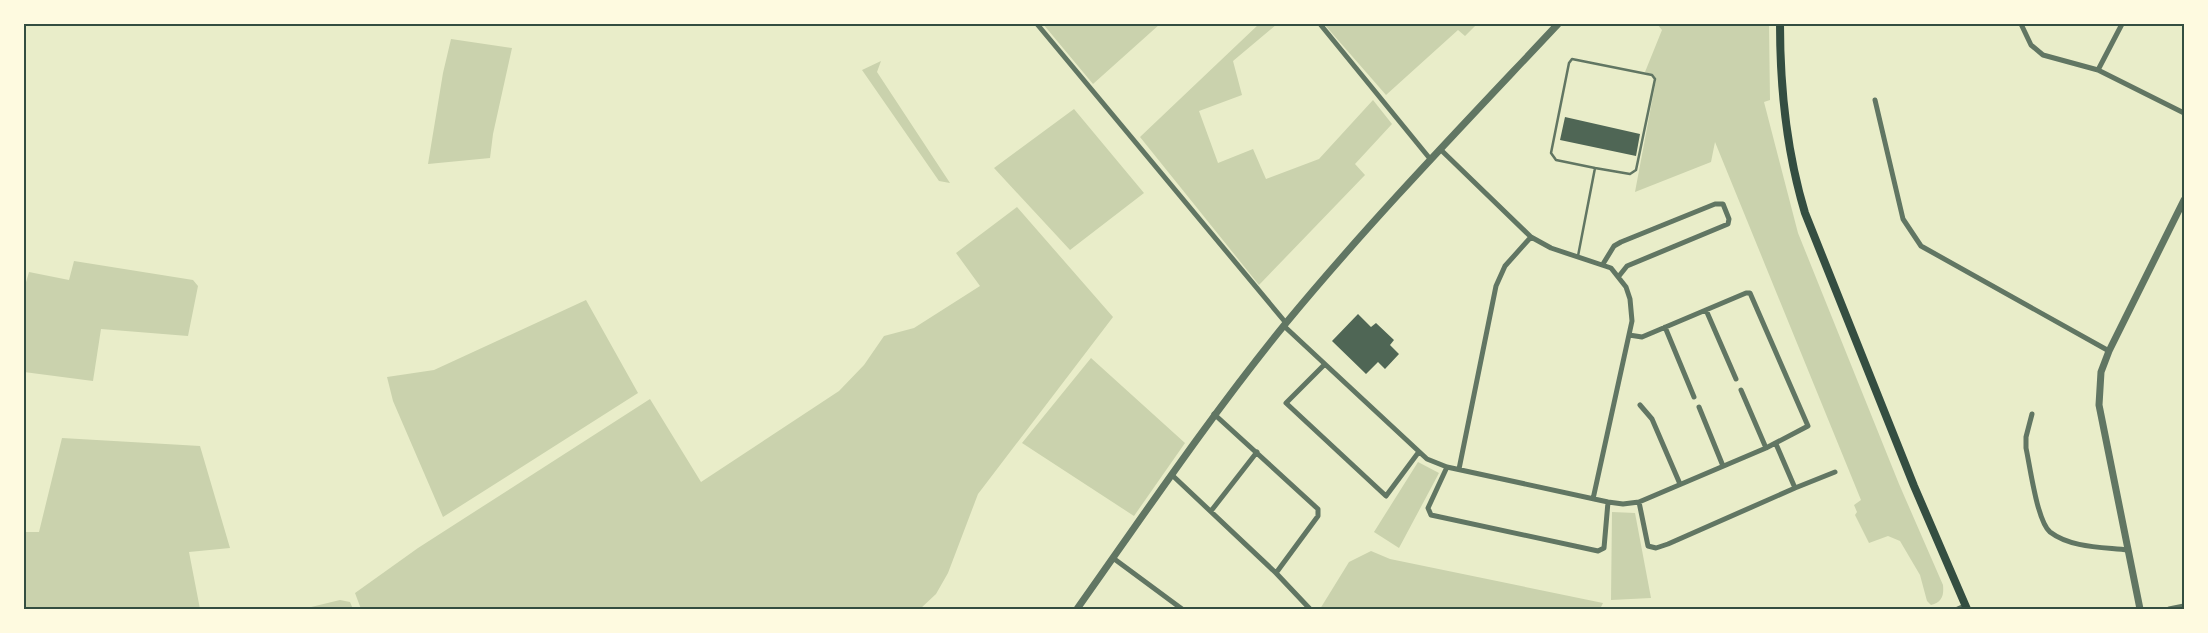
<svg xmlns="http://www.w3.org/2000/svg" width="2208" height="633" viewBox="0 0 2208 633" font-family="Mulish,sans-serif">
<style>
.green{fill:#cad2ad}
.building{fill:#4f6655}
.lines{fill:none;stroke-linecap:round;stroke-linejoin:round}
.service{stroke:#617663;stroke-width:2.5}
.minor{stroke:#617663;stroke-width:5}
.tertiary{stroke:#617663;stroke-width:7}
.secondary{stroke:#344e41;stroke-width:8}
.neatline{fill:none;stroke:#344e41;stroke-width:2}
</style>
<rect width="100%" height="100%" fill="#e9edc9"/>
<path class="green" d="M1043 24H1160L1093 84Z
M1259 24H1277L1233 61 1242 95 1199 111 1218 163 1253 149 1266 179 1319 159 1373 100 1392 124 1355 164 1365 175 1259 285 1140 137Z
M1324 24H1477L1465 36 1458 30 1386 95Z
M1657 24H1769L1770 100 1764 102 1798 233 1899 484 1943 585C1944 596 1942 602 1931 605L1927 601 1920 575 1900 541 1888 536 1869 543 1855 515 1857 512 1854 505 1861 500 1715 142 1711 162 1635 192 1656 80 1654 76 1645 72 1662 30Z
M451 39 512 48 493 134 490 158 428 164 443 73Z
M881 61 877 72 950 183 939 181 862 70Z
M1074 109 1144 193 1070 250 994 168Z
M1017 207 1113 317 978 494 948 573 936 594 920 609H361L355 593 418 548 650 399 701 482 839 391 864 365 884 336 914 328 980 286 956 253Z
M74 261 193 280 198 286 188 336 101 329 93 381 24 372V289L29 272 69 280Z
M586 300 638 393 443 517 393 401 387 377 434 370Z
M1091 358 1185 443 1134 516 1022 443Z
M62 438 200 446 230 548 189 552 200 609H24V532H39Z
M1418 462 1439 473 1399 548 1374 532Z
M1612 512 1635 513 1651 598 1611 600Z
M1371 551 1390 559 1603 603 1600 609H1320L1349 562Z
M340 600 350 602 353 609 307 608Z"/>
<path class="building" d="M1565 117 1640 134 1636 156 1560 140Z
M1358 314 1371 327 1376 323 1394 340 1390 345 1399 354 1385 369 1378 362 1366 374 1332 341Z"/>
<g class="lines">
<path class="service" d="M1578 256 1595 168 1630 174 1636 170 1655 79 1652 75 1572 59 1569 63 1551 153 1556 160 1595 168
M1955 609 1964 605"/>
<path class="minor" d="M1037 24 1286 323
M1320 24 1431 160
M2021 24 2031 45 2043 55 2098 70
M2122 24 2098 70 2184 113
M1875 100 1903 219 1921 246 2109 351
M1440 149 1531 237 1551 248 1611 268 1626 287 1630 299 1632 321 1593 499
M1603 264 1614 246 1621 242 1715 204H1723L1729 219 1728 224 1627 266 1619 276
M1706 310 1736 379
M1284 326 1427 459 1447 467 1608 502 1623 504 1639 502 1766 448 1808 426 1750 293H1746L1642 337 1629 335
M1665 327 1694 397
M1324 365 1286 403 1386 496 1418 453
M1741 390 1766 448
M1640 405 1652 419 1680 484
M1699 407 1723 466
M1214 414 1318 509V516L1276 573
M2032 414 2026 437V448C2030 466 2037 521 2050 532 2071 548 2103 547 2128 550
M1447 467 1428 508 1431 515 1598 551 1604 548 1608 502
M1459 469 1496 286 1505 266 1531 237
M1172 475 1276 573 1310 609
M1795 488 1835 472
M1639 502 1648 546 1656 548 1668 544 1795 488 1776 444
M1211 511 1257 452
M1113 558 1182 609
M2169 609 2184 606"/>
<path class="tertiary" d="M1077 609C1145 513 1211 415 1286 323 1372 219 1466 122 1558 24
M2140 609 2099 405 2101 372 2109 351 2184 200"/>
<path class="secondary" d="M1780 24C1780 89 1786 150 1805 213L1914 486 1967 609"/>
</g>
<rect width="2208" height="633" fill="none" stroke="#fefae0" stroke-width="50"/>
<rect x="25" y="25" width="2158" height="583" class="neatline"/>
</svg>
